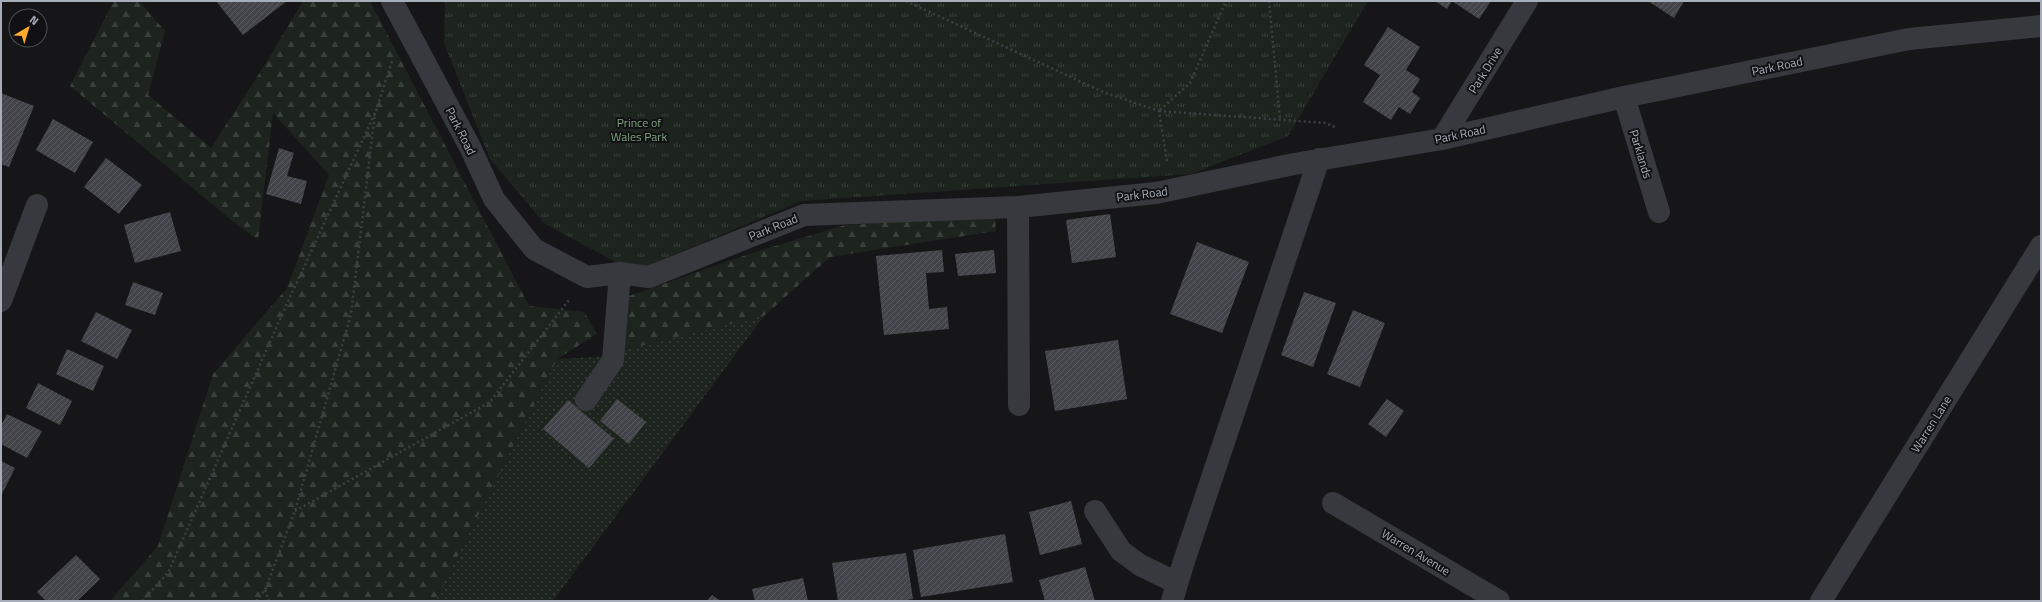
<svg xmlns="http://www.w3.org/2000/svg" width="2042" height="602" viewBox="0 0 2042 602" font-family="'Titillium Web',sans-serif">
<style>
.grass{fill:url(#grass-dots)}
.forest{fill:url(#forest-firs)}
.park{fill:url(#park-tufts)}
.building{fill:url(#building-hatch)}
.lines{fill:none;stroke-linecap:round;stroke-linejoin:round}
.path{stroke:#3d4045;stroke-width:2.5;stroke-dasharray:2 3;stroke-linecap:butt}
.minor{stroke:#37393e;stroke-width:22}
.labels{text-anchor:middle;dominant-baseline:central;stroke-width:4;stroke-linejoin:round;paint-order:stroke}
.street-label{font-size:12px;fill:#a8aeb9;stroke:#111114}
.park-label{font-size:12px;fill:#7ea57e;stroke:#111114}
</style>
<defs>
<pattern id="grass-dots" width="8" height="8" patternUnits="userSpaceOnUse"><rect width="8" height="8" fill="#1c241d"/><path d="M2 2h.1M6 6h.1" fill="none" stroke="#3a413c" stroke-width="1.8" stroke-linecap="round"/></pattern>
<pattern id="forest-firs" width="22" height="20" patternUnits="userSpaceOnUse"><rect width="22" height="20" fill="#1c241d"/><path d="M5 1l3.5 6h-7zM16 11l3.5 6h-7z" fill="#3a413c"/></pattern>
<pattern id="park-tufts" width="24" height="20" patternUnits="userSpaceOnUse"><rect width="24" height="20" fill="#1c241d"/><path d="M3 7l-1-3M5 7V3M7 7l1-3M15 17l-1-3M17 17v-4M19 17l1-3" fill="none" stroke="#3a413c"/></pattern>
<pattern id="building-hatch" width="6" height="6" patternUnits="userSpaceOnUse"><rect width="6" height="6" fill="#424449"/><path d="M-1 1l2-2M0 6l6-6M5 7l2-2" fill="none" stroke="#5a5c61"/></pattern>
</defs>
<rect width="100%" height="100%" fill="#161619"/>
<path class="grass" d="M766 313 553 601H435L557 359 598 357Z"/>
<path class="forest" d="M114 1H139L165 31 148 95 211 148 266 63 303 1H370L529 306 584 312 597 334 557 359 435 601H110L158 546 213 374 287 288 329 175 273 113 258 240 231 220 70 86Z
M995 217 996 231 830 257 764 316 619 351 626 297 749 254 845 225Z"/>
<path class="park" d="M445 1H1368L1288 136 1191 174 801 201 634 272 545 224 490 159 444 43Z"/>
<path class="building" d="M216 1H287L243 35Z
M1435 1H1452L1447 9Z
M1452 1H1491L1479 19Z
M1648 1H1684L1674 18Z
M1388 27 1420 47 1406 70 1420 79 1412 92 1420 98 1410 114 1399 107 1391 120 1363 102 1380 75 1364 65Z
M1 93 34 106 9 167 1 164Z
M53 119 93 142 75 173 36 150Z
M279 148 294 153 287 176 307 181 301 204 266 194Z
M106 158 142 185 119 214 84 187Z
M170 212 181 251 135 263 124 225Z
M1110 214 1116 257 1072 263 1066 220Z
M1197 242 1249 262 1222 333 1170 314Z
M942 250 944 272 926 273 929 309 947 307 949 329 884 335 876 256Z
M994 250 996 273 958 276 955 254Z
M133 282 163 293 155 315 125 305Z
M1304 292 1336 303 1313 367 1281 355Z
M1353 310 1385 323 1360 387 1327 374Z
M96 312 132 330 117 359 81 341Z
M1118 340 1127 399 1055 411 1045 351Z
M67 349 104 366 93 391 56 374Z
M38 383 72 401 60 425 26 408Z
M617 399 646 422 629 444 600 421Z
M1387 399 1404 411 1386 437 1368 424Z
M568 400 614 439 589 468 543 429Z
M7 414 42 431 27 458 1 444V426Z
M1 461 15 468 1 496Z
M1071 501 1082 544 1040 555 1029 512Z
M1005 534 1013 582 921 597 913 550Z
M906 553 913 599 900 601H838L832 563Z
M76 555 100 579 77 601H46L37 592Z
M1085 567 1095 601H1045L1039 580Z
M803 578 808 601H755L752 589Z
M712 595 721 601H707Z"/>
<g class="lines">
<path class="path" d="M906 1 1103 92 1159 111 1167 162
M1269 1 1280 119
M1160 110 1190 83 1226 1
M1159 111 1326 123 1337 128
M295 511 490 402 569 300
M265 590 269 601
M142 601 168 573 285 308 376 111 392 61
M256 601 265 590 295 511 351 314 375 113"/>
<path class="minor" d="M392 1 470 147 494 199 534 249 587 277 620 273 649 277 804 215 1018 207 1156 193 1294 164 1442 139 1624 97 1909 39 2041 26
M1624 97 1659 212
M1442 139 1527 1
M1018 207 1019 405
M1 301 37 205
M586 400 613 360 620 273
M1333 503 1499 601
M1095 511 1121 551 1140 565 1177 583
M1172 601 1184 561 1319 159
M1821 601 2041 246"/>
</g>
<g class="labels">
<g class="street-label">
<text transform="translate(1777 66) rotate(-12)">Park Road</text>
<text transform="translate(1485 70) rotate(-58)">Park Drive</text>
<text transform="translate(461 131) rotate(63)">Park Road</text>
<text transform="translate(1460 134) rotate(-12)">Park Road</text>
<text transform="translate(1641 154) rotate(73)">Parklands</text>
<text transform="translate(1142 194) rotate(-7)">Park Road</text>
<text transform="translate(773 227) rotate(-22)">Park Road</text>
<text transform="translate(1931 424) rotate(-58)">Warren Lane</text>
<text transform="translate(1416 552) rotate(31)">Warren Avenue</text>
</g>
<g class="park-label">
<text x="639" y="122">Prince of<tspan x="639" dy="14">Wales Park</tspan></text>
</g>
</g>
<rect width="2042" height="602" fill="none" stroke="#a8aeb9" stroke-width="4"/>
<g transform="translate(28 28) rotate(38)"><circle r="19" fill="#111114" stroke="#4d5056"/>
<path d="M0-3L7 15L0 10L-7 15Z" fill="#fbaa2c"/>
<text y="-6" font-size="11" font-weight="bold" text-anchor="middle" fill="#a8aeb9">N</text>
</g>
</svg>
